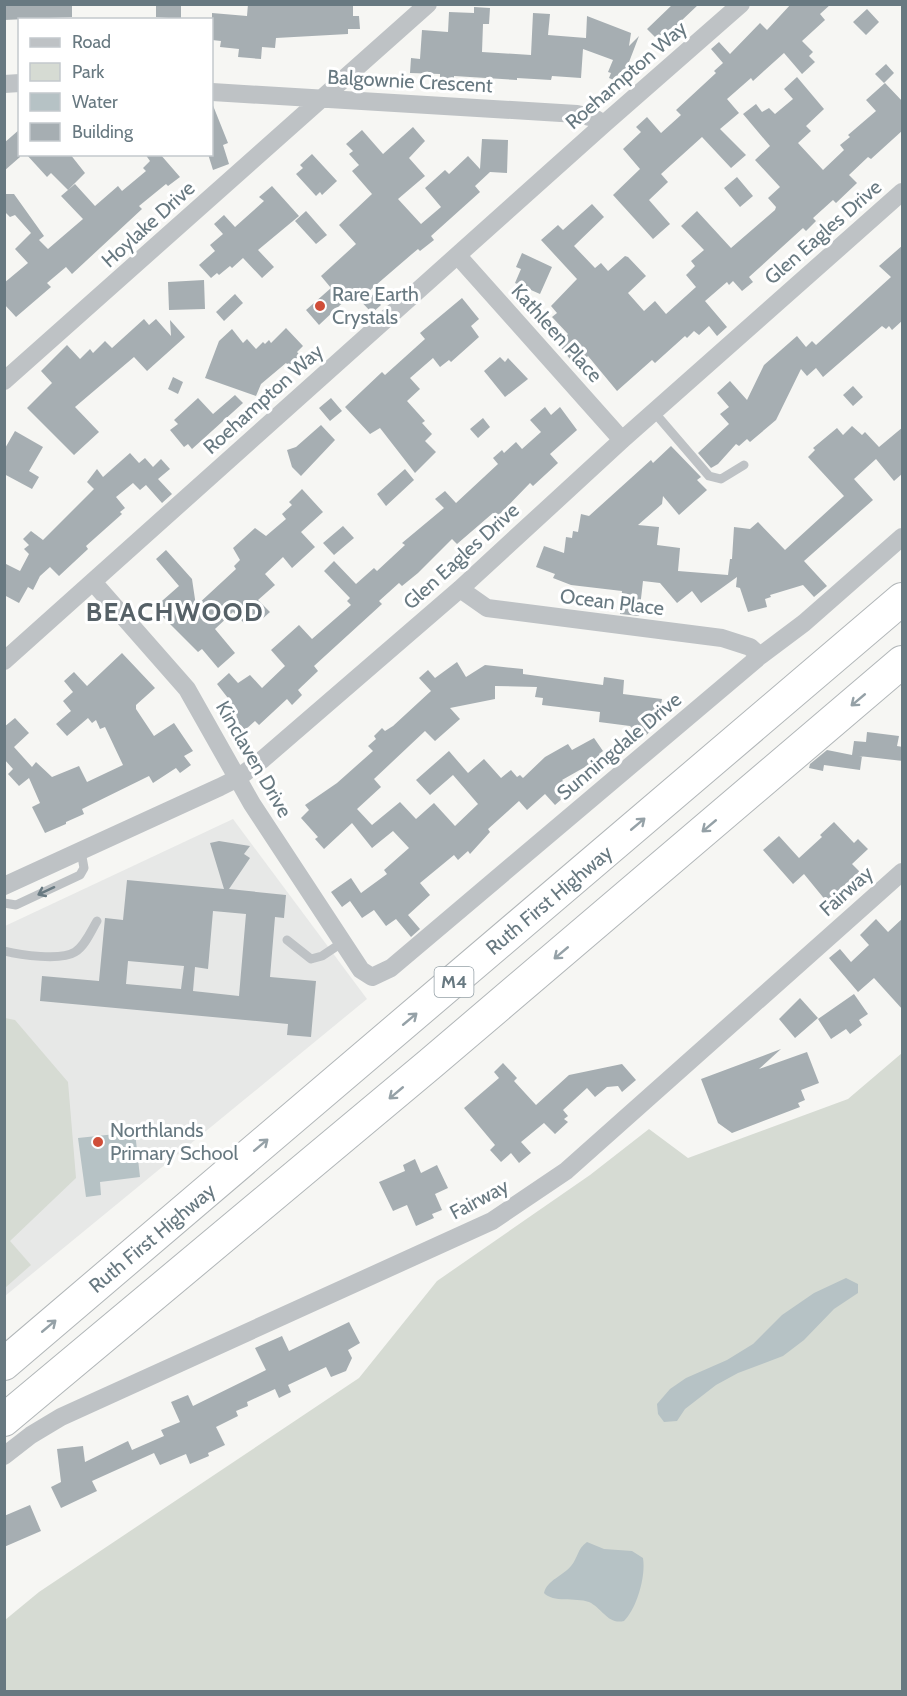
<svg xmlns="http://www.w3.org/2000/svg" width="907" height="1696" viewBox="0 0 907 1696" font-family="Cabin,sans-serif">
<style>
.built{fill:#e7e8e7}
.green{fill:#d6dbd3}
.water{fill:#b6c2c5}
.building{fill:#a6aeb2;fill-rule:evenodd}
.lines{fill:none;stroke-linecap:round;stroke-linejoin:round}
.motorway-casing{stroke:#b1b6b8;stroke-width:34}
.service{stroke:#bec2c5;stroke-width:9}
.minor{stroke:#bec2c5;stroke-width:18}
.motorway{stroke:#fff;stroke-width:32}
.oneway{stroke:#95a1a7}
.oneway2{stroke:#687981}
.poi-dot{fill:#d04e39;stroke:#fff;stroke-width:2}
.labels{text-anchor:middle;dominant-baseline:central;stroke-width:6;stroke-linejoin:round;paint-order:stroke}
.shield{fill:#fff;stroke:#95a1a7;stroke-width:1.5}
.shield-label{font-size:18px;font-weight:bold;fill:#687981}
.street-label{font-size:20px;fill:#687981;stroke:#fff}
.poi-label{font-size:20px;fill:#687981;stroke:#fff;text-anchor:start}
.district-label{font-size:26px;font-weight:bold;letter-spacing:1.5px;fill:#566167;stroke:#fff}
</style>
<rect width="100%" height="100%" fill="#f6f6f3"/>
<path class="built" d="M233 819 367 999 5 1296V926Z"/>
<path class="green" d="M5 1018 15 1020 68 1082 76 1178 10 1241 31 1265 5 1288Z
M902 1053V1691L5 1692V1620L39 1592 359 1378 437 1281 590 1175 649 1129 688 1158 848 1099Z"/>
<path class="water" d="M135 1132 140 1177 100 1182 101 1195 86 1197 78 1138Z
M846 1278 858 1284V1293L834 1309 804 1340 783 1356 738 1373 716 1385 685 1409 677 1421 664 1422 658 1414 657 1404 670 1389 686 1378 727 1360 753 1344 782 1315 814 1293Z
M587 1542 604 1549 632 1551 643 1558C646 1576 637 1608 624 1621 608 1625 602 1608 589 1602 575 1597 553 1603 544 1593 547 1580 563 1576 571 1566 578 1558 577 1549 587 1542Z"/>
<path class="building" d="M4 4H72V17L4 20Z
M156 4H181V19L156 17Z
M248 4H353V16H359L360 29H348V34L276 38 275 48 262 47 261 59 238 57 239 49 220 47 221 41 212 40V13L247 16Z
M673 4H699L680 22 684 27 674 37 668 31 658 40 647 29Z
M791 4H831L820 14 825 20 802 41 813 52 809 56 815 62 802 74 784 53 753 81 751 78 727 99 739 113 720 129 746 155 731 168 702 137 661 174 668 182 649 200 670 224 653 239 613 195 640 169 623 149 641 132 636 127 647 117 661 133 681 115 676 110 716 73 714 71 723 63 711 49 719 42 730 54 760 23 767 30Z
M474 7 490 8 489 24H483L482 52 531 55 533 13 550 14 548 35 586 38 587 16 631 33 629 46 639 36 621 83 609 78 611 73 608 72 613 60 583 49 581 78 552 76 551 80 517 78V80L454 76V80L440 79V74L410 73 411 58 420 59 422 30 448 32 449 12 474 13Z
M867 9 879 22 866 35 853 22Z
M886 64 894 73 884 83 875 74Z
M797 77 824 109 806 126 811 131 798 143 823 170 844 150 840 145 850 137 848 135 876 111 866 100 885 83 903 102V130L871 159 868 157 849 175 857 183 836 203 833 200 813 218 816 221 806 231 803 228 749 277 753 282 742 291 733 281 729 285 727 282 705 301 727 327 717 336 709 326 699 335 694 331 687 338 685 336 655 363 652 360 617 391 588 356 586 358 584 355 574 364 558 344 568 334 552 317 557 313 551 306 577 279 541 240 558 225 563 230 592 204 604 217 574 246 595 268 601 263 608 271 625 256 628 257 646 276 628 293 644 311 655 301 666 314 696 287 686 275 695 266 691 261 704 250 681 226 697 211 731 248 775 210 776 207 768 198 780 187 755 160 770 146 743 114 756 104 762 112 769 108 775 114 793 99 784 89Z
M212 103 228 143 223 145 229 164 213 170 208 154H212Z
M413 127 425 141 409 158 425 176 398 199 421 224 441 207 425 188 445 170 449 174 468 156 480 169 482 139 508 140 507 173 490 172 475 186 480 192 431 236 434 240 420 251 418 249 412 254 369 291 381 305 372 313 353 293 319 325 306 310 331 288 321 276 356 244 339 225 372 194 352 171 359 165 349 154 353 151 346 144 362 130 383 154Z
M20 129V157L4 171V143Z
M26 154H70L85 173 68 190 51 173 47 177Z
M145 154H160L180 177 168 186 166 184 139 206 142 209 72 274 66 267 47 283 51 287 16 317 4 304V283L28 263 15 249 31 233 15 215 10 217 4 211V194H14L44 236 39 240 48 249 83 219 61 196 75 184 95 206 118 186 122 191 146 171 143 168 150 161Z
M312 154 337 181 322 195 320 192 316 196 296 174 303 168 300 165Z
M737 177 753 196 740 207 724 188Z
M272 186 299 216 258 250 274 267 262 278 243 258 232 268 230 266 219 275 217 273 211 278 199 265 215 251 210 245 223 234 214 224 224 215 235 227 264 201 259 197Z
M306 211 327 235 316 244 295 221Z
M903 245V320L892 330 889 326 886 329 882 326 823 377 816 368 807 376 801 369 776 420 750 442 747 439 739 446 736 444 718 464 711 468 698 453 729 424 720 414 729 407 717 393 730 381 747 400 764 365 797 336 806 347 812 341 816 345 891 277 879 266Z
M522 253 552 267 540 294 515 283 521 269 516 267Z
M204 280 205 309 169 310 168 282Z
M235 294 243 303 224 321 216 312Z
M462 298 479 319 471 326 479 337 451 362 449 360 440 367 433 358 410 378 420 389 407 401 425 421 422 423 432 434 425 441 436 452 415 473 380 428 370 434 345 407 382 372 385 375 425 339 420 333Z
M144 319 149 325 156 319 171 336 170 320 185 337 147 371 134 357 75 407 99 432 74 455 27 408 52 383 41 371 67 345 80 359 90 349 93 353 105 341 112 348Z
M286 328 303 346 297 352 300 355 289 366 286 363 261 384 256 396 205 378 219 341 232 329 243 343 247 339 256 349 263 342 265 344 269 340 271 343Z
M500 357 505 362 508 358 528 379 505 397 484 371Z
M173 377 183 382 178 394 168 389Z
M853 386 863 397 853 406 843 395Z
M235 395 243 403 192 449 188 444 184 447 170 430 178 424 174 420 198 398 213 414Z
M331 398 342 411 330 421 319 408Z
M545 407 551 415 560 407 577 430 550 454 558 463 533 486 530 483 497 517 493 513 457 544 452 539 418 573 402 586 399 583 379 601 382 604 314 666 318 671 298 690 302 695 292 705 287 699 259 725 255 721 245 730 235 719 237 716 227 705 231 702 217 684 229 673 238 683 250 675 262 688 285 666 271 650 299 625 312 639 351 605 347 601 350 598 324 571 334 561 356 584 374 568 377 571 405 545 402 543 444 508 435 499 445 491 456 503 498 464 493 458 502 450 504 453 516 442 522 449 541 432 530 420Z
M483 418 490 427 478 438 470 429Z
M321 425 335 440 301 476 292 467 287 450 296 447Z
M852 426 862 435 865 432 879 447 903 427V473L894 481 876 459 854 479 873 500 804 561 827 586 814 597 803 585 770 595 771 597 765 599 767 607 748 612 740 588 736 587 737 577 701 603 692 591 677 603 660 583 643 581 639 616 620 614 622 591 571 585 553 578 555 574 536 567 544 546 564 553 566 537 572 538 573 531 578 532 581 514 589 516 651 460 653 463 671 446 701 477 697 480 707 490 679 515 663 496 662 504 638 525 659 527 657 545 680 548 678 571 728 575 730 559H732L734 527 750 529 758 522 785 550 844 496 808 457 815 450 813 448 837 428 843 435Z
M15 431 43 447 29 471 39 477 32 489 4 474V450Z
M130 453 139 463 145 458 153 467 161 459 170 469 158 479 172 494 162 503 146 485 140 490 133 483 116 497 125 508 120 512 122 514 86 546 88 549 59 576 50 567 40 576 33 590 28 587 19 603 4 595V563L20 571 29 554 24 549 29 545 23 539 31 531 43 540 94 489 87 482 97 469 103 477Z
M405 469 414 480 386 506 377 494Z
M302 489 323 512 301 532 315 547 292 568 283 557 265 574 275 585 258 600 270 612 260 621 254 614 244 623 233 612 215 629 235 653 218 668 202 649 198 652 154 608 179 586 156 559 166 550 192 579 196 606 236 569 234 566 240 560 233 548 255 528 266 536 286 519 282 514 292 505 289 502Z
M343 526 354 538 334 555 323 543Z
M122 653 155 688 136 705V709L154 736 174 723 193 751 184 756 191 765 180 773 176 768 153 783 149 776 82 809 84 814 66 822V824L45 833 32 807 40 803 29 778 19 786 8 774 13 769 4 759V727L15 718 29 733 14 747 32 767 36 762 52 777 79 766 87 782 123 765 105 727 100 729 96 720 92 723 88 718 67 736 56 724 71 711 63 701 73 692 64 681 74 672 87 686Z
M457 662 466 677 485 665 523 669V674L603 685 604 677 624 680 623 694 662 699 660 711H657L655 727 642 739 630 726 599 722 600 712 542 705 543 698 535 697 537 687 495 686V699L450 708 460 719 435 741 425 731 374 779 381 787 357 809 372 825 400 802 416 819 434 803 455 826 478 804 453 775 430 795 416 780 449 751 468 773 484 759 501 778 511 770 517 777 520 775 523 778 545 757 568 744 572 750 594 738 603 751 599 754 601 758 562 780 572 790 555 805 545 794 527 810 519 801 488 829 490 832 470 854 468 851 458 860 454 855 420 883 430 895 408 915 420 929 411 937 396 919 386 926 374 910 362 918 350 901 342 907 331 892 351 878 361 893 387 874 384 870 409 848 393 831 372 848 352 823 324 849 315 839 318 837 301 818 309 810 305 805 337 783 373 751 368 746 376 739 374 736 382 728 385 731 393 726 431 691 419 678 428 670 435 678Z
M867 732 899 736 897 746 903 747V761L859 756H862L860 770 824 765 823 771 809 768 810 764 827 750 852 755 854 741 866 742Z
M834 822 854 843 858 839 868 849 852 864 867 879 831 907 804 874 793 884 763 850 779 836 799 858 822 837 820 835Z
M219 841 250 846 244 854 250 858 229 889 286 895 284 918 275 917 270 977 316 981 311 1037 287 1035 288 1024 40 1001 42 976 99 981 105 918 123 920 127 880 224 889 210 843ZM213 911 246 914 239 996 193 991 195 967 208 969ZM128 961 184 966 181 989 126 984Z
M903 918V1010L874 978 858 992 829 958 840 949 851 962 869 945 860 935 876 919 888 932Z
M854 994 868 1014 859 1020 862 1025 850 1034 846 1029 831 1039 818 1019Z
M800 998 818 1018 795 1038 779 1019Z
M781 1049 759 1069 807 1052 819 1083 801 1090 805 1100 798 1103 800 1107 732 1133 718 1123 701 1079Z
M503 1063 517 1078 514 1081 536 1105 569 1075 622 1064 636 1080 622 1092 618 1086 607 1087 595 1097 587 1088 563 1110 568 1116 564 1119 568 1122 555 1134 544 1123 521 1142 531 1153 519 1163 511 1153 501 1162 490 1150 495 1145 464 1108 499 1078 494 1072Z
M415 1159 421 1173 437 1165 448 1188 435 1194 442 1210 432 1214 434 1218 416 1226 407 1205 393 1211 379 1182 405 1171 403 1165Z
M349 1322 360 1343 348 1350 352 1358 346 1371 331 1377 326 1367 288 1385 291 1392 279 1398 275 1389 247 1402 248 1406 236 1411 238 1416 216 1427 225 1445 208 1453 209 1456 190 1464 186 1454 160 1465 154 1453 92 1481 97 1491 61 1508 51 1487 61 1482 57 1449 83 1446 85 1462 128 1441 132 1450 164 1436 161 1430 180 1422 171 1402 188 1395 193 1406 266 1370 255 1348 282 1336 289 1351Z
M30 1505 41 1531 4 1547V1516Z"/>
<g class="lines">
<g class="motorway-casing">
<path id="motorway" d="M4 1364 902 599
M4 1420 430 1064 902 662"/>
</g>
<path class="service" d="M654 412 709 476 721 479 744 465
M4 903 16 905 80 875 84 868 81 851
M287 940 311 959 322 956 343 942
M4 951C20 955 61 961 75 952 85 946 91 931 97 921"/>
<path class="minor" d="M4 84 20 83
M212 92 577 114 594 118 604 124
M458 256 622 440
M4 381 428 4
M93 582 187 689 252 804 361 970 372 977 391 968 760 656 804 623 902 537
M460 589 487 608 722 638 750 647 760 656
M4 661 604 124 741 4
M4 886 220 787 238 778 263 759 460 589 622 440 902 192
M4 1456 31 1435 61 1417 492 1221 566 1171 902 872"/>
<use href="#motorway" class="motorway"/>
</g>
<defs><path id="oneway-shaft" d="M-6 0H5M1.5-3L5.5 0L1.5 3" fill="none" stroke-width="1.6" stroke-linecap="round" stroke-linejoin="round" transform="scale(1.5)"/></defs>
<g class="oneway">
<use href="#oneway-shaft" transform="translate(858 700) rotate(140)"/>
<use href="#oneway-shaft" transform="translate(638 824) rotate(-40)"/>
<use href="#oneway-shaft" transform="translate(709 826) rotate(140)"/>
<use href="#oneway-shaft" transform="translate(561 953) rotate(140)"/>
<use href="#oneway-shaft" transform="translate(410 1019) rotate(-40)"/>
<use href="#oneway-shaft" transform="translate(396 1093) rotate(140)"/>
<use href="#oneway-shaft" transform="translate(261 1145) rotate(-40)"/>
<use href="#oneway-shaft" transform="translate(49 1326) rotate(-40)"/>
</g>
<use class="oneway2" href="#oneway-shaft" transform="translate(46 891) rotate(155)"/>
<g class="poi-dot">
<circle cx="320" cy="306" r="6"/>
<circle cx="98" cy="1142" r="6"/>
</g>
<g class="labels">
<rect class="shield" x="434.5" y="967" width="39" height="30" rx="4.5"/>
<g class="shield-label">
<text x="454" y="982">M4</text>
</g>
<g class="street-label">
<text transform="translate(626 75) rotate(-41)">Roehampton Way</text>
<text transform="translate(410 81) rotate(3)">Balgownie Crescent</text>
<text transform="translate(148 224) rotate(-42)">Hoylake Drive</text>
<text transform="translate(823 232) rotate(-41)">Glen Eagles Drive</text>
<text transform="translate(557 333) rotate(48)">Kathleen Place</text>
<text transform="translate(263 399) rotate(-42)">Roehampton Way</text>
<text transform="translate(461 556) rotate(-42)">Glen Eagles Drive</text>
<text transform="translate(612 602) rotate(7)">Ocean Place</text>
<text transform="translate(619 746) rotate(-40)">Sunningdale Drive</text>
<text transform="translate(254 759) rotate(60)">Kinclaven Drive</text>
<text transform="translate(846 891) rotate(-42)">Fairway</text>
<text transform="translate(549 900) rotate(-40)">Ruth First Highway</text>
<text transform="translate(479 1199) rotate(-28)">Fairway</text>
<text transform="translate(152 1238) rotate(-40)">Ruth First Highway</text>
</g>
<g class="poi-label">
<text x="332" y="294">Rare Earth<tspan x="332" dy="23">Crystals</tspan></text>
<text x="110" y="1130">Northlands<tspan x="110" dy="23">Primary School</tspan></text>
</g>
<g class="district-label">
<text x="175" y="612">BEACHWOOD</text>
</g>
</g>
<rect width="907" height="1696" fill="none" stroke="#687981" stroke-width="12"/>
<rect x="18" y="18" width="195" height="138" fill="#ffffff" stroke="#c3c9cd" stroke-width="1.5"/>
<rect x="30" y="38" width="30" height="9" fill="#bec2c5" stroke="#c3c9cd" stroke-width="1.5"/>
<text x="72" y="48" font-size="18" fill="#687981">Road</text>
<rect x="30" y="63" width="30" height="18" fill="#d6dbd3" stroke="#c3c9cd" stroke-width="1.5"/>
<text x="72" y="78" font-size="18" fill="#687981">Park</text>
<rect x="30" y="93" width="30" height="18" fill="#b6c2c5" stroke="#c3c9cd" stroke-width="1.5"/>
<text x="72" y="108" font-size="18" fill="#687981">Water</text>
<rect x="30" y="123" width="30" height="18" fill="#a6aeb2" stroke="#c3c9cd" stroke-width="1.5"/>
<text x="72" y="138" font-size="18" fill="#687981">Building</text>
</svg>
